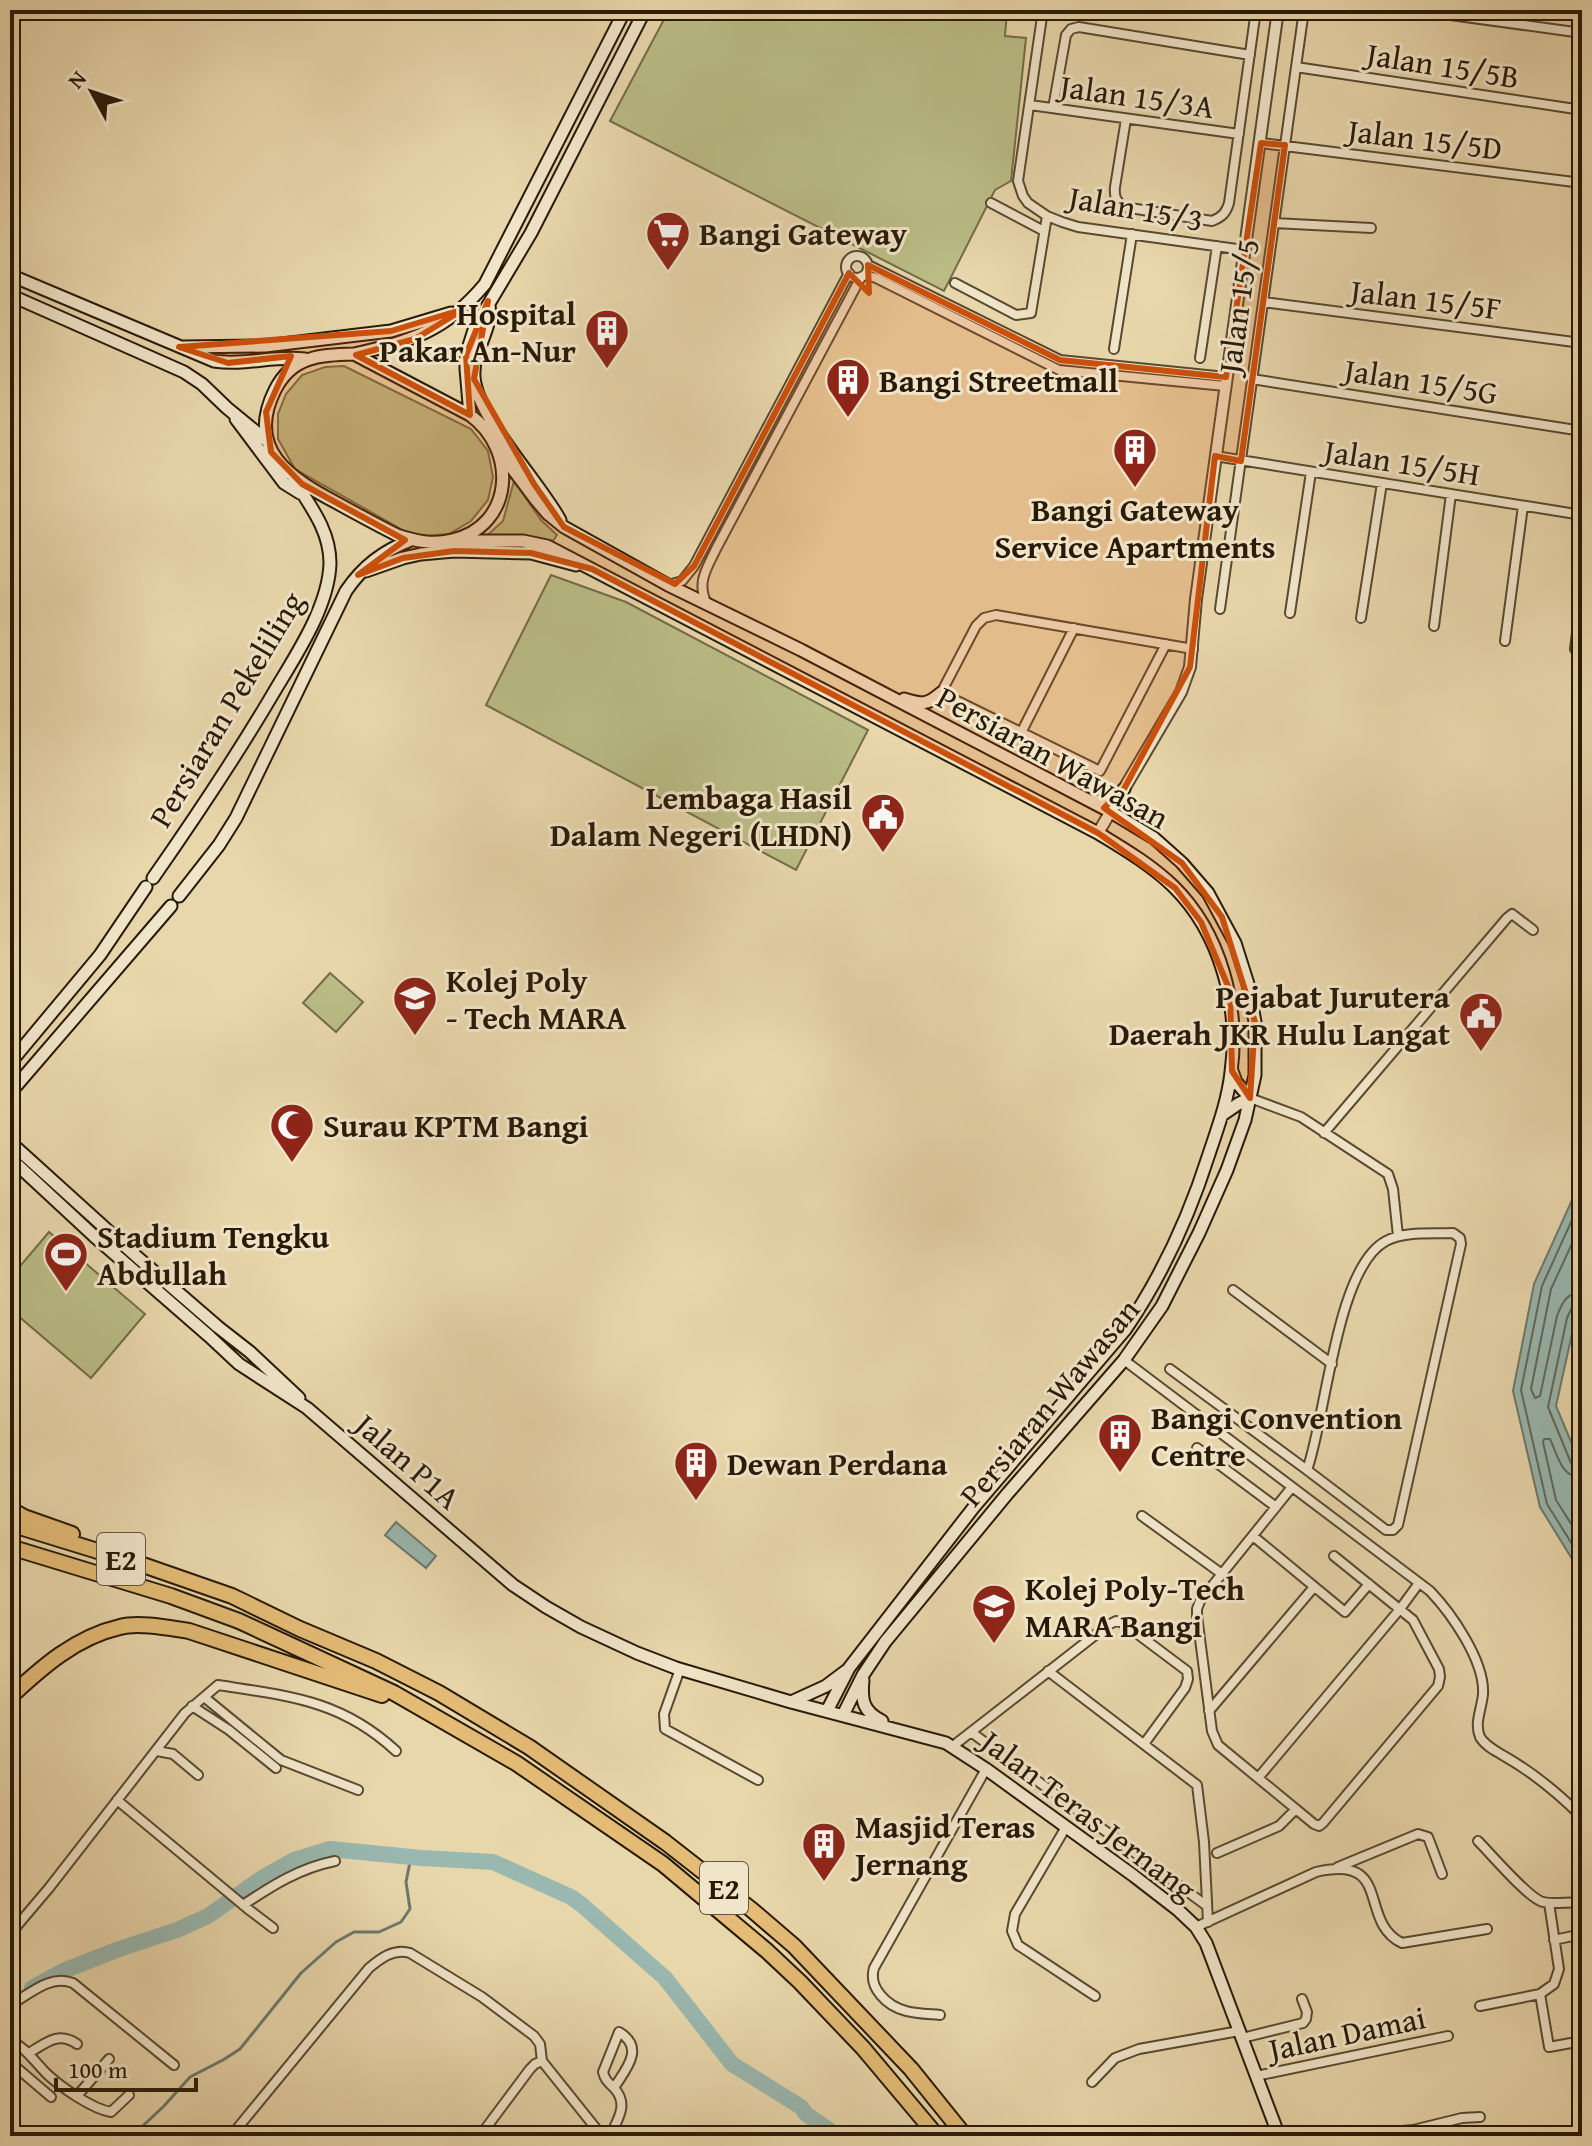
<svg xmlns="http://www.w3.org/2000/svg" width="1592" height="2146" viewBox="0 0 1592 2146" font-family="'Gentium Book Plus',serif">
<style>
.green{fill:#bbbd87;stroke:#726c48;stroke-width:2}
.water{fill:#99b8b0;stroke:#6c796d;stroke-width:2}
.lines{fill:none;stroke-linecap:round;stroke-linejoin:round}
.shore{stroke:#60695c;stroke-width:2}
.stream{stroke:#6c796d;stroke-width:3}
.river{stroke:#99b8b0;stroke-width:16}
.minor-casing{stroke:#584931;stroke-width:12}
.tertiary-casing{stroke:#584931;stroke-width:14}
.secondary-casing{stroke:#281a08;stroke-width:15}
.motorway-casing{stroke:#281a08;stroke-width:18}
.minor{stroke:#f1e5c9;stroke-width:8}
.tertiary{stroke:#f1e5c9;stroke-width:10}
.secondary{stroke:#f1e5c9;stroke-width:11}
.motorway{stroke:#e4bc76;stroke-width:14}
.marked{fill:#cb500b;fill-opacity:0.2;stroke:#cb500b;stroke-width:6;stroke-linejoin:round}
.labels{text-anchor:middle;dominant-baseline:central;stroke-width:6;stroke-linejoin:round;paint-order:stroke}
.shield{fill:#f1e5c9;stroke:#645742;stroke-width:2}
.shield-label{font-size:30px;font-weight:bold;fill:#281a08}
.street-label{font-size:32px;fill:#281a08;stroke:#f1e5c9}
.poi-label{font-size:32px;font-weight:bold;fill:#281a08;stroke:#f1e5c9;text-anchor:start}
</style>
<rect width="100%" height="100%" fill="#e9d7ac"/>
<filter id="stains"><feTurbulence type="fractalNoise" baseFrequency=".0025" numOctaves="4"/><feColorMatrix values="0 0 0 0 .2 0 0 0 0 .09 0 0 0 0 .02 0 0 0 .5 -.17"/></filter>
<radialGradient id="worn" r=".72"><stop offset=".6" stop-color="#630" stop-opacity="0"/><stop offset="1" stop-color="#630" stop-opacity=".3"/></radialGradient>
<path class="green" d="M669 10 1007 11 1005 36 1026 38 1011 181 995 190 944 291 610 121Z
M344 366 471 429 488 451 493 477 488 500 471 521 449 534 427 536 408 533 295 469 278 439V414L286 394 302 375 325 367Z
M514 481 541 520 557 535 553 541 534 538 481 541 503 521Z
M551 575 626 602 868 730 796 870 486 705Z
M330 973 363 1002 336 1032 303 1003Z
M49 1232 145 1314 91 1378 10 1309V1278Z"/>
<path class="water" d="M1582 1184V1302L1575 1320 1556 1406 1582 1468V1575L1540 1507 1513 1391 1534 1284 1577 1189Z
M396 1522 436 1556 426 1568 385 1535Z"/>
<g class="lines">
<path class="shore" d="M1582 1198 1542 1286 1521 1390 1547 1504 1582 1560
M1582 1222 1551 1289 1531 1389 1535 1398 1540 1396 1557 1316C1562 1303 1566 1293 1582 1292
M1582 1302 1573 1305 1567 1318 1548 1407 1571 1463 1576 1467 1582 1468
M1582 1478C1561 1477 1558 1456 1550 1439H1544L1543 1442 1556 1500 1582 1541"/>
<path class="stream" d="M132 2136 164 2106 190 2077 223 2060 240 2049 301 1973 336 1942 354 1932H379L401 1922 410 1909 406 1882 411 1857"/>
<path class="river" d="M32 1988 63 1971 119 1949 177 1930 208 1916 262 1878 294 1860 330 1849 422 1858 493 1862 571 1897 582 1905 665 1978 732 2064 801 2107 806 2114 838 2136"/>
<g class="minor-casing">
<path id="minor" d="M1043 10 1018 181 1023 196 1028 203 1047 216 1062 222 1078 227 1244 250
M1414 10 1582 33
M1296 67 1582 110
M1030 105 1239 134
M1053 108 1066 35 1071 29 1079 27 1250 55
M1126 119 1115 187C1114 197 1116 201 1124 207L1212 221C1222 217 1226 213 1229 203L1256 10
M1261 143 1582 183
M991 203 1044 231
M1274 223 1371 228
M846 267a11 11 0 1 1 22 0a11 11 0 1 1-22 0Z
M868 265 1060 360 1226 377
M865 275 876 278 1059 370 1225 386
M955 283 1016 315 1031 313 1047 216
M1263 302 1582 343
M1114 349 1132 234
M1200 358 1217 246
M1252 379 1582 431
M1215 456 1582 515
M669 585 682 581 694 566 849 273
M707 604C696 583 707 568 716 549L861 277
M1220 609 1304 10
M1290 613 1311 472
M1361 618 1382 483
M1434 626 1451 494
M1505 641 1523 506
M1166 644 1100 771 941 693 976 626 984 618 996 615 1193 649
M1575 649 1582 592
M1021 733 1074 628
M1250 1098 1301 1117 1388 1174 1393 1189 1398 1236
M1324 1133 1507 918 1512 914 1533 930
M1453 1233 1460 1238 1461 1244 1398 1525 1393 1530H1386L1307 1470C1326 1418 1336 1267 1386 1241 1405 1231 1432 1234 1453 1233Z
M1233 1290 1332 1364
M1124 1360 1430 1591C1451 1613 1485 1661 1483 1694 1482 1708 1474 1723 1480 1737 1485 1746 1496 1751 1504 1756 1534 1773 1558 1793 1582 1817
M1170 1369 1307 1470
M1197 1448 1276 1507
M1292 1487 1200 1601 1197 1609V1616L1212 1731 1218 1745 1314 1824 1319 1826 1323 1823 1438 1686 1440 1677 1439 1669 1413 1620 1334 1556
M1142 1516 1222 1574
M1253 1536 1345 1612 1369 1584
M680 1669 664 1714 665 1729 758 1780
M1048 1671 1197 1785 1204 1842 1208 1922
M204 1697 218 1685C289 1696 341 1700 396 1751
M192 1706 229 1730 276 1768
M1209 1711 1314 1587
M971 1732 1207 1906
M953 1746 1108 1625 1116 1621 1123 1623 1187 1671 1188 1679 1185 1688 1144 1744
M157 1751 173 1754 198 1775
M1258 1778 1400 1609 1419 1583
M117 1800 248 1909 273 1928
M1066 1827 1015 1914 1012 1931 1018 1945 1095 1996
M1478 1841C1491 1854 1529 1899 1543 1902 1556 1905 1569 1901 1582 1903
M1217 1853 1279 1826 1296 1809
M1338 1867 1418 1834 1428 1837 1442 1874
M243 1905C273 1885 300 1868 335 1861
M1196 1927 1316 1872C1394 1854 1357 1921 1402 1943L1487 1929
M10 1934 49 1888 185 1713 204 1697 281 1760 358 1790
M1554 1940 1582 1934
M1540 1994 1549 2047 1582 2041
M10 2005C30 1994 50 1974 73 1983L174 2065
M1480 2006 1540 1994 1554 1984 1559 1969 1549 1903
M940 2015C929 2014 917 2014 906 2011 887 2006 868 1988 874 1968L986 1769
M1242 2038 1303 2023 1306 2019 1307 2012 1302 1999
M10 2040C26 2048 34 2061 47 2074 61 2087 92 2109 111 2112L129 2095
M29 2053C46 2043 58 2031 77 2044
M10 2062 51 2097
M1256 2076 1448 2036
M1092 2082 1115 2058 1139 2049 1239 2031
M77 2096 109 2059
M231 2136 369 1968C381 1958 394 1948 410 1953L482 1997 534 2036 540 2044 542 2061 602 2136
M480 2136 530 2069 535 2064 542 2061
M610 2136C618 2119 629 2104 614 2088 608 2082 605 2080 603 2072L619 2032C646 2048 625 2070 614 2088
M1239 2136 1277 2130
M1349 2136 1413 2130 1462 2118 1480 2117"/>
</g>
<g class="tertiary-casing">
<path id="tertiary" d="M1098 833 1181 692 1190 667 1196 599 1278 10"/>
</g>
<g class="secondary-casing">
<path id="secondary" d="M10 275 214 361C245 366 274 355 305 359
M10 295 184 372 202 384 227 408 266 440
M489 305C493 330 472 351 474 377 477 417 540 483 560 520
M184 347 265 346 391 331 451 313
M354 354 470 415C518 450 514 526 452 540 433 545 415 541 397 535 377 525 357 514 337 503 290 478 245 450 275 390 292 356 320 355 354 354Z
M354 354C412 341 446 331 485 284L625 10
M470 415 466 369V355L475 327 531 233 645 10
M236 419 284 483 300 493
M500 452 536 500 548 514 564 527 668 585 801 650 1111 812 1154 838 1182 863 1208 893 1235 943 1248 984 1255 1022V1075L1245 1120 1227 1170 1199 1233 1162 1306 1124 1360 1008 1493 885 1642 863 1675 843 1715
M451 541H523L547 546 1098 833C1124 849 1150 864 1173 886 1221 933 1240 1007 1231 1072 1228 1100 1218 1127 1209 1154 1189 1217 1162 1276 1125 1330L974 1507 849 1668 827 1711
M366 571 403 558 421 554 454 551 531 553 576 565
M904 699C922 704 926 706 941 693
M1093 801C1107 803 1114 798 1124 789
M153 878C197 815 239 752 277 687 298 652 329 605 330 563 330 531 311 507 294 480
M179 896 219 845 236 818 346 591C363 566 383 551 411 540
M10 1063 100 955 146 887
M1232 1071 1236 1082 1250 1098
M10 1093 171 906
M1222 1115 1238 1104 1250 1098
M10 1142 136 1256 218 1327 250 1352 299 1398
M10 1158 94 1236 209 1336 239 1364 307 1408 513 1585 546 1607 581 1627 637 1653 676 1668 791 1702 946 1743 986 1769 1134 1876 1178 1910 1196 1927 1206 1943 1279 2136
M863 1680C861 1700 863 1712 882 1721
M791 1702 826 1686 846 1671"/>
</g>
<g class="motorway-casing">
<path id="motorway" d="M10 1509 24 1517 72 1534
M10 1524 143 1565 232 1596 300 1629 376 1661 439 1693 529 1747 665 1842 752 1910 794 1946 911 2069 965 2136
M10 1547 171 1596 239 1621 394 1693 516 1763 663 1864 767 1951 800 1982 863 2048 937 2136
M10 1697C42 1667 76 1637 120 1627 139 1622 169 1628 189 1631L382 1695"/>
</g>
<use href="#minor" class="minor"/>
<use href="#tertiary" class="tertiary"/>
<use href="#secondary" class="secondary"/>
<use href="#motorway" class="motorway"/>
</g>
<path class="marked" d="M1261 143 1285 145 1241 461 1215 456 1190 667 1124 789 1104 808 1182 863 1222 917 1255 1022 1250 1098 1232 1071 1230 991 1201 922 1175 888 1098 833 592 569 531 553 454 551 403 558 358 575 405 540 302 484 271 452 266 412 291 356 228 363 179 347 391 331 464 309 415 339 356 355 470 415 466 355 488 301 474 379 534 484 564 527 675 584 694 566 849 273 869 293 868 265 1060 360 1226 377Z"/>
<defs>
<g id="supermarket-pin" transform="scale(2.3)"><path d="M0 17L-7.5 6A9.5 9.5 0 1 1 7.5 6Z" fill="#8f2418" stroke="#f1e5c9"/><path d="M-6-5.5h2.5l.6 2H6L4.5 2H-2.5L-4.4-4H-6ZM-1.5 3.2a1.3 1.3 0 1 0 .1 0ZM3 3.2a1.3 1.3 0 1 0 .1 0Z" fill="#fff"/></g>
<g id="building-pin" transform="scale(2.3)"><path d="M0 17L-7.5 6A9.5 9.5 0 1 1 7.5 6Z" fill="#8f2418" stroke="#f1e5c9"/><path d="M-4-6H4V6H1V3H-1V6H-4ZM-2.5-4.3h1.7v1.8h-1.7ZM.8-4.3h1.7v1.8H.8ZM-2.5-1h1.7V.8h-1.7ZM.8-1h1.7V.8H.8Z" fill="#fff"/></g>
<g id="civic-pin" transform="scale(2.3)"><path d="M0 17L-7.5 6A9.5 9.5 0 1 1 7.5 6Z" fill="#8f2418" stroke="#f1e5c9"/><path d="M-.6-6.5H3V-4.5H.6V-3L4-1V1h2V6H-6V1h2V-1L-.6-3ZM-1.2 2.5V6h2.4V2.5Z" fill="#fff"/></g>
<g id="university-pin" transform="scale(2.3)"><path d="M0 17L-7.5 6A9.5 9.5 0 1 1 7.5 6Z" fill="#8f2418" stroke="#f1e5c9"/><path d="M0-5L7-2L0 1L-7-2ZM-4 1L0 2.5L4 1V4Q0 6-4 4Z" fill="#fff"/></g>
<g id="mosque-pin" transform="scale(2.3)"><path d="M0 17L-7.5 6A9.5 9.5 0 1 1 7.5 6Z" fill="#8f2418" stroke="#f1e5c9"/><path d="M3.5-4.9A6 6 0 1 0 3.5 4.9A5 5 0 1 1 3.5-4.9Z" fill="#fff"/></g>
<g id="stadium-pin" transform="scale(2.3)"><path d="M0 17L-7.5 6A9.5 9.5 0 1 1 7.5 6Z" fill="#8f2418" stroke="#f1e5c9"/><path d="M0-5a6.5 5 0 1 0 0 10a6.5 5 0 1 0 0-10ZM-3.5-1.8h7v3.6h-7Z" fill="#fff"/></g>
</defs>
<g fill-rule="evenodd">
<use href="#supermarket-pin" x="668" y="233"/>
<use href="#building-pin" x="607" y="331"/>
<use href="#building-pin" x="848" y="380"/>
<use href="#building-pin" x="1135" y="450"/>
<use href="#civic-pin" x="883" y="815"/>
<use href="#university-pin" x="415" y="998"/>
<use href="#civic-pin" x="1481" y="1014"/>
<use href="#mosque-pin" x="292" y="1125"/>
<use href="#stadium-pin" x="66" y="1254"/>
<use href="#building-pin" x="1120" y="1435"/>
<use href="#building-pin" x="696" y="1463"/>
<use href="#university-pin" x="994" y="1606"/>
<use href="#building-pin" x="824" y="1844"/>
</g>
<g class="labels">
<g class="shield">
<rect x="97" y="1533" width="48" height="52" rx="6"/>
<rect x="700" y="1862" width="48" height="52" rx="6"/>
</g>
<g class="shield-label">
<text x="121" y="1559">E2</text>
<text x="724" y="1888">E2</text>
</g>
<g class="street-label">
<text transform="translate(1443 65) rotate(9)">Jalan 15/5B</text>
<text transform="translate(1137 96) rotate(8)">Jalan 15/3A</text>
<text transform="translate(1425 139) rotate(7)">Jalan 15/5D</text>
<text transform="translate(1136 208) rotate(10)">Jalan 15/3</text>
<text transform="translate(1426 299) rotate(7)">Jalan 15/5F</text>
<text transform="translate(1238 306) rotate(-82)">Jalan 15/5</text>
<text transform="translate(1421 381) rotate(9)">Jalan 15/5G</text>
<text transform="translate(1402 462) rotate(9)">Jalan 15/5H</text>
<text transform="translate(226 709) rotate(-59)">Persiaran Pekeliling</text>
<text transform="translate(1053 757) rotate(29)">Persiaran Wawasan</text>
<text transform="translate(1049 1402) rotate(-50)">Persiaran Wawasan</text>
<text transform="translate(408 1461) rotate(41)">Jalan P1A</text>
<text transform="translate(1089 1815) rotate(37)">Jalan Teras Jernang</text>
<text transform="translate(1347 2033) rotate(-12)">Jalan Damai</text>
</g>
<g class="poi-label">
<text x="699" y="233">Bangi Gateway</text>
<text x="576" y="313" text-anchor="end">Hospital<tspan x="576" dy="37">Pakar An-Nur</tspan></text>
<text x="879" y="380">Bangi Streetmall</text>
<text x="1135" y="509" text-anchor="middle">Bangi Gateway<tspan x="1135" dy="37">Service Apartments</tspan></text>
<text x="852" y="797" text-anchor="end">Lembaga Hasil<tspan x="852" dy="37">Dalam Negeri (LHDN)</tspan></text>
<text x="446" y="980">Kolej Poly<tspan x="446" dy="37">- Tech MARA</tspan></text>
<text x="1450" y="996" text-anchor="end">Pejabat Jurutera<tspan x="1450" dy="37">Daerah JKR Hulu Langat</tspan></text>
<text x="323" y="1125">Surau KPTM Bangi</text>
<text x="97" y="1236">Stadium Tengku<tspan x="97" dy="37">Abdullah</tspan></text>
<text x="1151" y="1417">Bangi Convention<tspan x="1151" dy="37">Centre</tspan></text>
<text x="727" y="1463">Dewan Perdana</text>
<text x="1025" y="1588">Kolej Poly-Tech<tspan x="1025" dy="37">MARA Bangi</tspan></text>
<text x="855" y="1826">Masjid Teras<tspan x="855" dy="37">Jernang</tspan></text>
</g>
</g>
<rect width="1592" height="2146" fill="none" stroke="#e9d7ac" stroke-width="40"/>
<rect x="12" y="12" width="1568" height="2122" fill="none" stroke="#281a08" stroke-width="4"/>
<rect x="20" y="20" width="1552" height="2106" fill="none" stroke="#281a08" stroke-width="2"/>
<g transform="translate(92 92) rotate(310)" stroke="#f1e5c9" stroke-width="6" paint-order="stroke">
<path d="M0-6L14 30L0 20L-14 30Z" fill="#281a08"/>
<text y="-12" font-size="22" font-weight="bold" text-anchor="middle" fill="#281a08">N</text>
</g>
<path d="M56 2078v12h140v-12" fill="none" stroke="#281a08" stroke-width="4"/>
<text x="68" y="2078" font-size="24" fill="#281a08" stroke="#f1e5c9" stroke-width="6" paint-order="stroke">100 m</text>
<rect width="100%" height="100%" filter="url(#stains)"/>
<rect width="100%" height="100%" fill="url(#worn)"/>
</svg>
